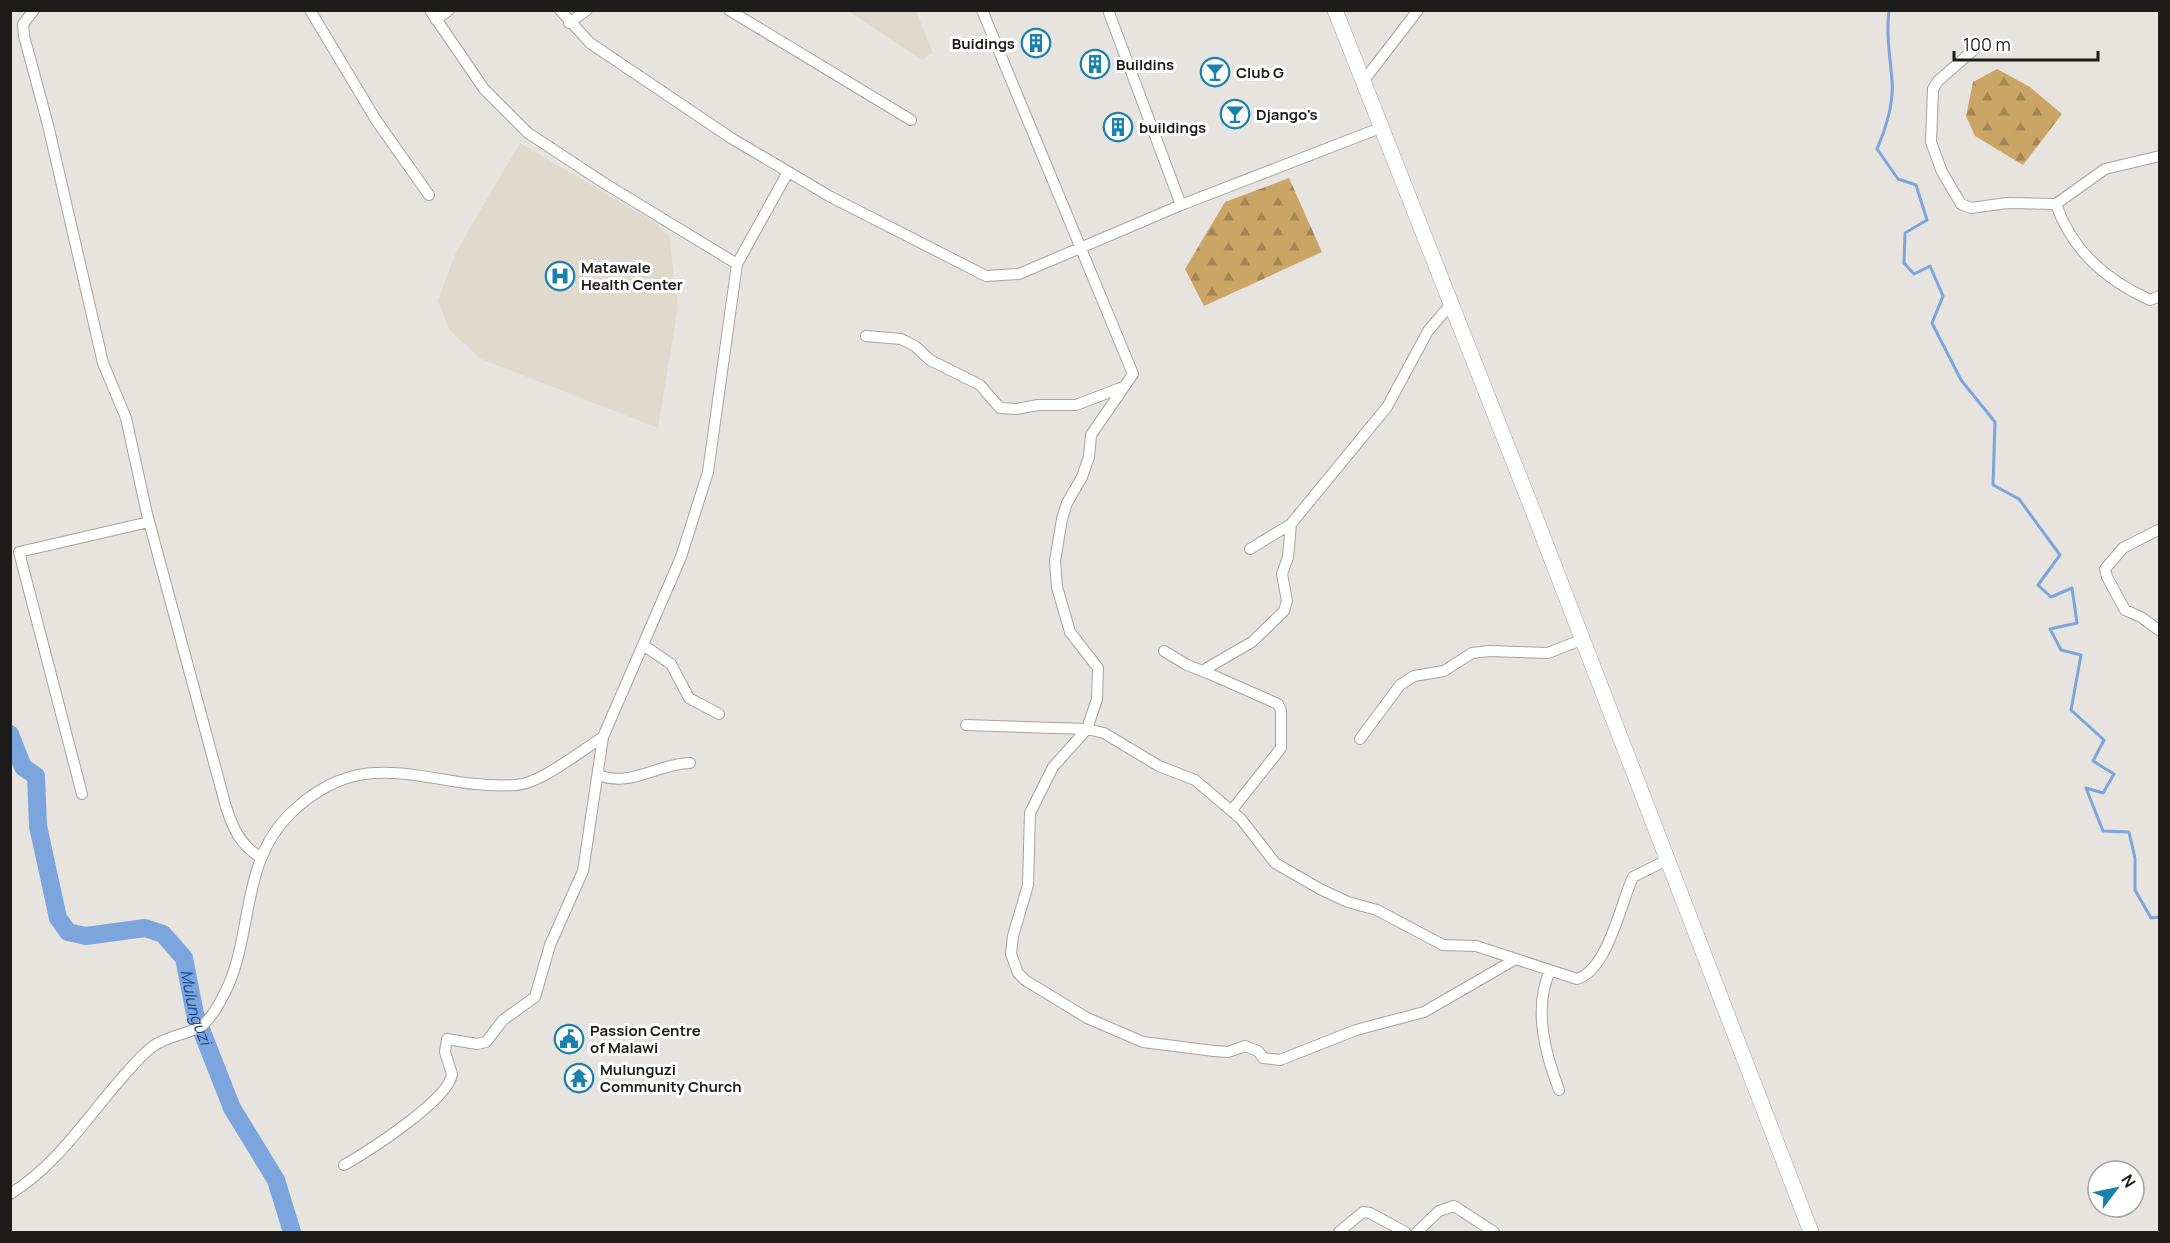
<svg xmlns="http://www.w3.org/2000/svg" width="2170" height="1243" viewBox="0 0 2170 1243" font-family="Manrope,sans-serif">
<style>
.built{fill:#e0d9cd}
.forest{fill:url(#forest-firs)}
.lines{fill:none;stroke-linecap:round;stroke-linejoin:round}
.stream{stroke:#7da5dd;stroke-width:3}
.river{stroke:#7da5dd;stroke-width:18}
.street-casing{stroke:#a6a39e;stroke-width:12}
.secondary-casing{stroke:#a6a39e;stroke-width:16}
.street{stroke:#fff;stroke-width:10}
.secondary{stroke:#fff;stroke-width:15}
.labels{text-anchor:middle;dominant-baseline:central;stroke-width:6;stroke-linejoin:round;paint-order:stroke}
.poi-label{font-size:15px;font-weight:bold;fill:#1d1c1a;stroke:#fff;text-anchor:start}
.water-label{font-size:16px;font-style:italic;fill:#124788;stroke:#fff}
</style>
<defs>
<pattern id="forest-firs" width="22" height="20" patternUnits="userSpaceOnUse" patternTransform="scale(1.5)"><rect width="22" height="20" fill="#cba566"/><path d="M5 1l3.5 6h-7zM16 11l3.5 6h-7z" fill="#a48653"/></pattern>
</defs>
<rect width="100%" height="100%" fill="#e7e4df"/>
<path class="built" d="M848 11H916L933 53 922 60Z
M520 143 654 222 669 236 678 307 658 428 481 359 450 331 438 301 456 252Z"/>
<path class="forest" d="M1997 69 2030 87 2062 114 2023 165 1975 136 1966 116 1973 82Z
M1289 178 1322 252 1204 306 1185 269 1225 202Z"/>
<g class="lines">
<path class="stream" d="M1889 10C1886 35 1890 56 1892 80 1894 102 1886 129 1877 149L1898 179 1916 185 1927 220 1905 233 1904 263 1914 274 1930 266 1943 296 1932 323 1961 380 1995 422 1993 485 2019 499 2060 555 2038 585 2051 597 2072 588 2077 623 2050 629 2061 650 2081 655 2071 710 2104 740 2093 761 2114 774 2103 793 2086 788 2103 831 2129 832 2135 858V890L2151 918 2160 917"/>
<path class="river" id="s1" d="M10 734 23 767 36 776 38 826 58 918 68 932 86 936 145 928 163 934 184 958 195 1014 232 1108 276 1180 292 1232"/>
<g class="street-casing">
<path id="street" d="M34 10 23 24 24 36 48 125 103 363 126 418 147 514 226 807C233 828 240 845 260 857
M310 10 376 120 429 195
M430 10 484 89 528 133 604 183 737 264 788 172
M560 10 590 43 731 138 829 196 986 276 1019 274 1181 205 1380 128
M729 10 911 120
M982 10 1133 374 1091 435 1089 457 1082 477 1067 503 1062 519 1055 561 1057 587 1070 632 1098 668 1097 699 1087 729 1104 733 1159 766 1195 780 1241 819 1275 863 1320 889 1348 902 1377 910 1443 945 1476 946 1577 979C1608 970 1621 902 1633 877L1667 860
M1108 10 1181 205
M436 20 449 10
M569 23 587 10
M1978 46 1938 81 1933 89 1931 142 1942 172 1961 204 1971 208 2007 203 2056 204 2105 169 2160 156
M1362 83 1418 10
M2056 204C2072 251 2106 280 2150 300L2160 296
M866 336 901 339 915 346 930 360 980 385 1000 408 1016 409 1038 405H1076L1123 387
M2160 529 2123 548 2105 569 2107 577 2125 610 2141 617 2160 631
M1250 549 1291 524 1387 407 1428 331 1451 304
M643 645 671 664 689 698 719 714
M1164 651 1187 665 1210 674
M966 725 1087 729
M1087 729 1053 767 1030 813 1028 885 1013 936 1011 954 1018 973 1025 980 1087 1018 1143 1042 1214 1051 1228 1052 1245 1046 1258 1051 1263 1058 1280 1060 1356 1030 1424 1012 1514 960
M1360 739 1400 685 1414 676 1444 671 1472 653 1489 651 1548 653 1581 640
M599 775C630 788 659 763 690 763
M82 794 19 552 149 522
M1232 810 1281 748V711L1278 704 1210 674 1207 668 1252 642 1284 611 1287 601 1282 574 1288 557 1291 524
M1550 971C1533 1008 1545 1053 1559 1090
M344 1165C367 1152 449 1100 452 1074L445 1052 447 1039 477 1044 486 1042 503 1020 535 997 550 945 583 871 603 737 681 557 708 472 737 264
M10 1194C56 1166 86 1119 120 1080 130 1069 140 1056 152 1047 165 1037 183 1035 198 1028 211 1022 223 997 229 984 253 926 242 859 292 812 369 739 430 791 516 785 540 784 582 750 603 737
M1339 1232 1363 1212 1370 1213 1405 1232
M1417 1232 1439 1211 1454 1206 1494 1232"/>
</g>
<g class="secondary-casing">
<path id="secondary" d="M1335 10 1533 511 1811 1232"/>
</g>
<use href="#street" class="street"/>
<use href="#secondary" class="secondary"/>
</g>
<defs>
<g id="building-ring" transform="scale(1.5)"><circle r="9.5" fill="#fff" stroke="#1981ab" stroke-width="1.5"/><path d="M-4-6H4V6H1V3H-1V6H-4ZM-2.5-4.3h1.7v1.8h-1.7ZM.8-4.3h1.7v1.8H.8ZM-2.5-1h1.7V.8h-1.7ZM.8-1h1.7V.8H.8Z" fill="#1981ab"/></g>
<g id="bar-ring" transform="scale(1.5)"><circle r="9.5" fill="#fff" stroke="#1981ab" stroke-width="1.5"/><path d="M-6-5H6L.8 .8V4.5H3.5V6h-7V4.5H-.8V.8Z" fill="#1981ab"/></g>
<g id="hospital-ring" transform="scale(1.5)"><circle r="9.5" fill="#fff" stroke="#1981ab" stroke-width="1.5"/><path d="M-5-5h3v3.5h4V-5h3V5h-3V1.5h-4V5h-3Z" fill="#1981ab"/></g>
<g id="civic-ring" transform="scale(1.5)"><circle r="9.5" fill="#fff" stroke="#1981ab" stroke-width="1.5"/><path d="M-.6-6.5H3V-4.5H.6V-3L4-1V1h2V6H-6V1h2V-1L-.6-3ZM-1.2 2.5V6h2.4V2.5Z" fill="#1981ab"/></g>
<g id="temple-ring" transform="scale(1.5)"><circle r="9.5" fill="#fff" stroke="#1981ab" stroke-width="1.5"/><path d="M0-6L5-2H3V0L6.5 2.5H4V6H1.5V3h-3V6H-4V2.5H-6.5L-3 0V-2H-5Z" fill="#1981ab"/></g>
</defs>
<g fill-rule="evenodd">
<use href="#building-ring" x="1036" y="43"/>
<use href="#building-ring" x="1095" y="64"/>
<use href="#bar-ring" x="1215" y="72"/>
<use href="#bar-ring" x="1235" y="114"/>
<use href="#building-ring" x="1118" y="127"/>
<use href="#hospital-ring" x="560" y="276"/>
<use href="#civic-ring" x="569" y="1039"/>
<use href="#temple-ring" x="579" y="1078"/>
</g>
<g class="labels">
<g class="poi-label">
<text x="1015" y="43" text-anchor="end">Buidings</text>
<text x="1116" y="64">Buildins</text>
<text x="1236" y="72">Club G</text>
<text x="1256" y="114">Django's</text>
<text x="1139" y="127">buildings</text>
<text x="581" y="267">Matawale<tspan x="581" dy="17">Health Center</tspan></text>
<text x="590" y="1030">Passion Centre<tspan x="590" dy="17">of Malawi</tspan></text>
<text x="600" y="1069">Mulunguzi<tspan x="600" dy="17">Community Church</tspan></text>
</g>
<g class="water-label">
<text stroke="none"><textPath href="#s1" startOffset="392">Mulunguzi</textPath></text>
</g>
</g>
<rect width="2170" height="1243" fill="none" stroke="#1d1c1a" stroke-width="24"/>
<g transform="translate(2116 1189) rotate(58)"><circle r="28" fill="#ffffff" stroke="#a5a4a3" stroke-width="1.5"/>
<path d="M0-4.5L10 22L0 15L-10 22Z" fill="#1981ab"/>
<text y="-9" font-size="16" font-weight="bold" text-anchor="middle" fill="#1d1c1a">N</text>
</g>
<path d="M1954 51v9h144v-9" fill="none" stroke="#1d1c1a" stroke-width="3"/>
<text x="1963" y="51" font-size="18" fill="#1d1c1a" stroke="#ffffff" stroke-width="4.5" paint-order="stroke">100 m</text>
</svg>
